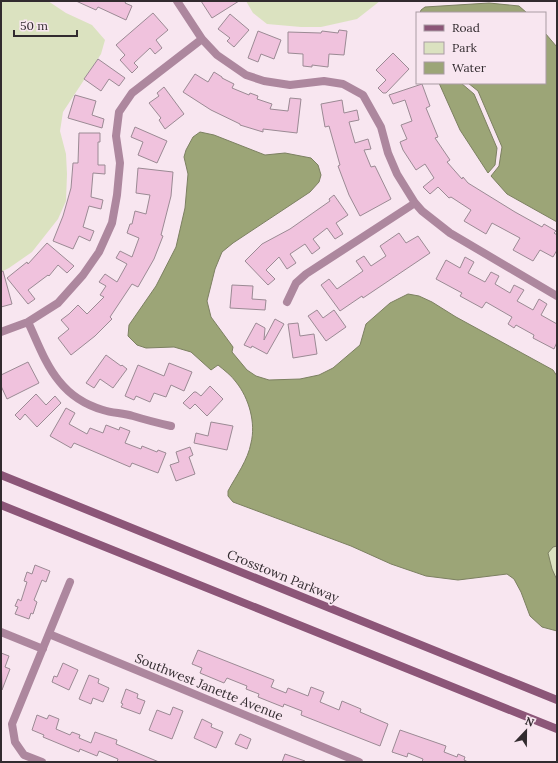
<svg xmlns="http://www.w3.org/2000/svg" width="558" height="763" viewBox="0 0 558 763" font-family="Lora,serif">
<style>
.green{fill:#dbe2c0}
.water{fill:#9ca577;stroke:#7c8061}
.building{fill:#f0c2dd;stroke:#9b8a94}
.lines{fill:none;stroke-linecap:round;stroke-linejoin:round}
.minor{stroke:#ad879e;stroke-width:8}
.secondary{stroke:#8c5678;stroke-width:8}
.labels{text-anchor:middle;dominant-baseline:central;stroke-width:3.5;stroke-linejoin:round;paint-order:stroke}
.street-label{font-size:13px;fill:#322b2f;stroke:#f8e6f0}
</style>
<rect width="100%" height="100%" fill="#f8e6f0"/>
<path class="green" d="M1 1H48L66 13 92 25 105 40 101 54 63 112 60 131 66 154 67 174 66 201 58 219 32 252 9 268 1 272Z
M246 1H380L357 19 321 27H301L267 24 253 13Z
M557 546V580L552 569 548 553 553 547Z"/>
<path class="water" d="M489 3 519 6 527 13H420L421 10 425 7Z
M545 33 557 47V222L507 194 491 176 499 166 502 147 478 91 468 83H545Z
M439 83H461L474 94 497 148 495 165 488 173 460 130Z
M200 132 214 135 265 155 285 153 311 158 318 165 321 175 319 182 310 192 233 243 222 252 215 269 207 301 211 317 233 347 232 352 247 370 256 376 269 380 300 379 319 375 333 368 360 345 366 324 390 303 408 294 419 296 432 302 456 317 553 370 557 376V546L553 547 548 553 552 569 557 580V631L542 627 530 616 521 592 514 579 507 574 458 580 426 576 391 564 351 546 233 502 228 496V491C236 476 248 460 251 443 256 423 249 398 236 382 232 376 224 370 218 365L211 370 191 352 174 347 146 348 137 345 128 336 129 325 156 286 176 247 185 208 188 174 184 157 186 150 193 137Z"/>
<path class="building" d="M76 1H126L125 3 132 6 126 20 98 7 96 10Z
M201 1H239L212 18Z
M153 13 168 30 156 40 162 48 155 54 150 48 134 63 138 67 132 73 120 60 125 55 116 45Z
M230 14 249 30 234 47 227 41 230 38 218 29Z
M339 30 347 31 344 55 329 54 328 67 312 65V67L303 66V54L288 53V32L321 33 322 31 338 33Z
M258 31 281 40 274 59 261 54 258 62 248 58Z
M393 53 409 69 386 93H383L378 88 386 80 376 70Z
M98 59 125 78 119 86 109 79 101 91 84 79Z
M214 72 222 77V78L234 84 232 88 249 95 250 93 258 96 257 99 272 104 270 109 288 111 290 98 301 99 297 133 263 129V132L240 125V124L211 110 183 92 195 74 208 82Z
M422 84 430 106 426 108 438 137 435 138 450 160 447 162 462 179 463 177 468 183 515 212 542 227 544 224 556 231 554 233 557 235V250L553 257 540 250 533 261 513 250 520 238 492 223 486 234 464 221 471 210 451 197 449 198 438 187 430 194 423 187 434 178 425 164 416 170 403 150 400 142 407 139 401 125 412 121 405 100 393 104 389 95Z
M164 87 184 114 165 129 159 120 161 118 149 103 159 96 157 93Z
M75 95 96 101 92 115 104 119 102 128 68 118Z
M342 100 344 113 357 110 359 120 349 122 355 143 368 139 371 149 364 150 371 167 375 166 391 199 360 216 349 195 338 166 340 165 329 126 325 127 321 104Z
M135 127 167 141 157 163 138 155 143 142 131 137Z
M79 133H100V142H98V165H105V174L93 173 91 197 103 200 101 209 89 206 83 227 94 231 90 241 79 236 73 249 53 241 63 216 71 188 73 163H78Z
M138 168 173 172 171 196 161 235 163 236 154 259 138 287 132 284 110 317 112 319 95 336 71 355 58 338 69 329 61 320 69 314 78 305 87 314 104 297 100 295 106 286 99 282 105 274 117 282 127 264 116 258 120 251 132 257 139 238 127 233 130 224H132L135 211 146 214 150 195 136 193Z
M334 195 348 215 336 223 343 234 335 239 327 228 313 239 320 248 312 254 305 244 290 254 296 263 287 269 279 257 266 270 275 279 268 285 245 261 262 244 290 229 330 201 329 199Z
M399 233 406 243 418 236 430 253 363 298 362 296 340 311 321 285 329 279 337 289 363 271 356 261 364 256 371 266 386 256 380 246Z
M47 243 74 266 67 273 58 265 49 276 48 275 28 290 35 299 28 304 7 278 27 262 28 264Z
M465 257 474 262 468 273 485 282 491 272 499 276 495 284 510 293 514 285 524 290 517 301 533 310 539 299 547 304 541 315 557 324V342L554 349 533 338 534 335 516 325 514 328 508 324 512 317 486 302 482 308 460 296 462 293 436 279 446 260 460 268Z
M3 271 12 304 1 307V272Z
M232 285 253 286 252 299 266 300 265 310 230 308Z
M317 310 323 318 334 310 346 327 326 341 308 316Z
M275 319 284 324 267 354 252 346 251 348 244 345 256 323 265 328 264 340Z
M298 323 300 336 314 334 317 354 293 358 288 324Z
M106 355 121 366 122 365 127 369 113 388 100 379 94 388 86 383Z
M28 362 39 383 7 399 1 386V375Z
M169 363 192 372 184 391 171 385 166 397 154 393 150 402 136 396 134 400 125 396 138 365 164 376Z
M210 386 223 399 207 416 195 404 190 409 183 403 194 392H196L201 396Z
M36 394 46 405 55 396 61 403 37 427 25 414 20 420 15 415Z
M66 408 75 413 69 424 87 434 90 428 103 433 106 425 119 430 120 427 130 431 125 443 141 449 142 446 157 452 158 450 166 453 158 473 132 463 130 467 74 443 71 448 50 436Z
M211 422 233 426 227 450 194 443 196 433 208 436Z
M190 447 193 455 189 457 195 474 176 481 170 465 179 462 176 452Z
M35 565 50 571 46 582 42 580 34 600 37 602 33 614 31 613 29 619 15 614 18 607 15 606 18 599 21 601 27 582 24 581 27 572 32 574Z
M198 650 274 680 271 687 286 693 288 688 308 696 311 687 324 692 320 702 339 710 342 701 361 709 360 712 388 724 380 746 301 715 302 711 284 704 283 707 258 697 259 694 246 689 247 686 227 678 224 683 200 673 202 668 192 664Z
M1 653 9 656 5 667 10 669 2 690Z
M63 663 78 670 69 690 52 682 54 676 57 677Z
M89 675 99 679 98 683 109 688 103 702 93 698 91 704 79 699Z
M126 689 138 694 137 698 145 701 140 714 121 707 123 704 121 703Z
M173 707 183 711 172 739 149 730 157 710 170 715Z
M37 715 47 719 49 715 59 719 56 729 70 735 72 732 80 735 79 738 91 743 95 732 117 740 116 744 159 762H117L118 759 99 751 97 756 80 749 79 752 43 737 44 735 32 730Z
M202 719 212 724 211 727 223 732 216 748 194 738Z
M400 730 446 746 444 752 457 757 458 754 465 757 464 760 468 762H422L423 759 408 753 407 757 392 752Z
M240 734 251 739 247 749 235 744Z
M285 754 305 761 304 762H282Z"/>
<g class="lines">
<path class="minor" d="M177 1 202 39 217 55 246 75 264 81 290 85 324 81 343 84 363 95 381 127 388 153 397 174 415 203 422 211 450 233 557 296
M287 302 296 283 306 274 415 203
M28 322C37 341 45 364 59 381 70 395 86 405 103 410 112 413 123 413 133 416 146 420 158 423 171 426
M1 332 28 322 58 303 83 275 99 252 112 223 117 195 120 163 116 136 119 112 132 93 202 39
M1 632 43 649
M49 634 359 762
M42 762 24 755 15 742 12 724 70 582"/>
<path class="secondary" d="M1 475 557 700
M1 505 557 729"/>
</g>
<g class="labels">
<g class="street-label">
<text transform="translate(283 576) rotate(22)">Crosstown Parkway</text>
<text transform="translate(209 687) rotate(22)">Southwest Janette Avenue</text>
</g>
</g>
<rect width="558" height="763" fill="none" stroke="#322b2f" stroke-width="4"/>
<rect x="416" y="12" width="130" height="72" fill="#f8e6f0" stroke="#a99ba3"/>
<rect x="424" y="25" width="20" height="6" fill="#8c5678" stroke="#a99ba3"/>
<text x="452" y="32" font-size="12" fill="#322b2f">Road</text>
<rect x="424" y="42" width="20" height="12" fill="#dbe2c0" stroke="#a99ba3"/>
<text x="452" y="52" font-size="12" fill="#322b2f">Park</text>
<rect x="424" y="62" width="20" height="12" fill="#9ca577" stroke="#a99ba3"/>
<text x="452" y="72" font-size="12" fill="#322b2f">Water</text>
<g transform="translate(526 731) rotate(22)" stroke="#f8e6f0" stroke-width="3" paint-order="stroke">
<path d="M0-3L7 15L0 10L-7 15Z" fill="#322b2f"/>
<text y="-6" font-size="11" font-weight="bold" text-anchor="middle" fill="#322b2f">N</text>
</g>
<path d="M14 30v6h63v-6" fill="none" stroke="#322b2f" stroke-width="2"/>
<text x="20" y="30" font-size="12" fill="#322b2f" stroke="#f8e6f0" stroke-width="3" paint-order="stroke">50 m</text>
</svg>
